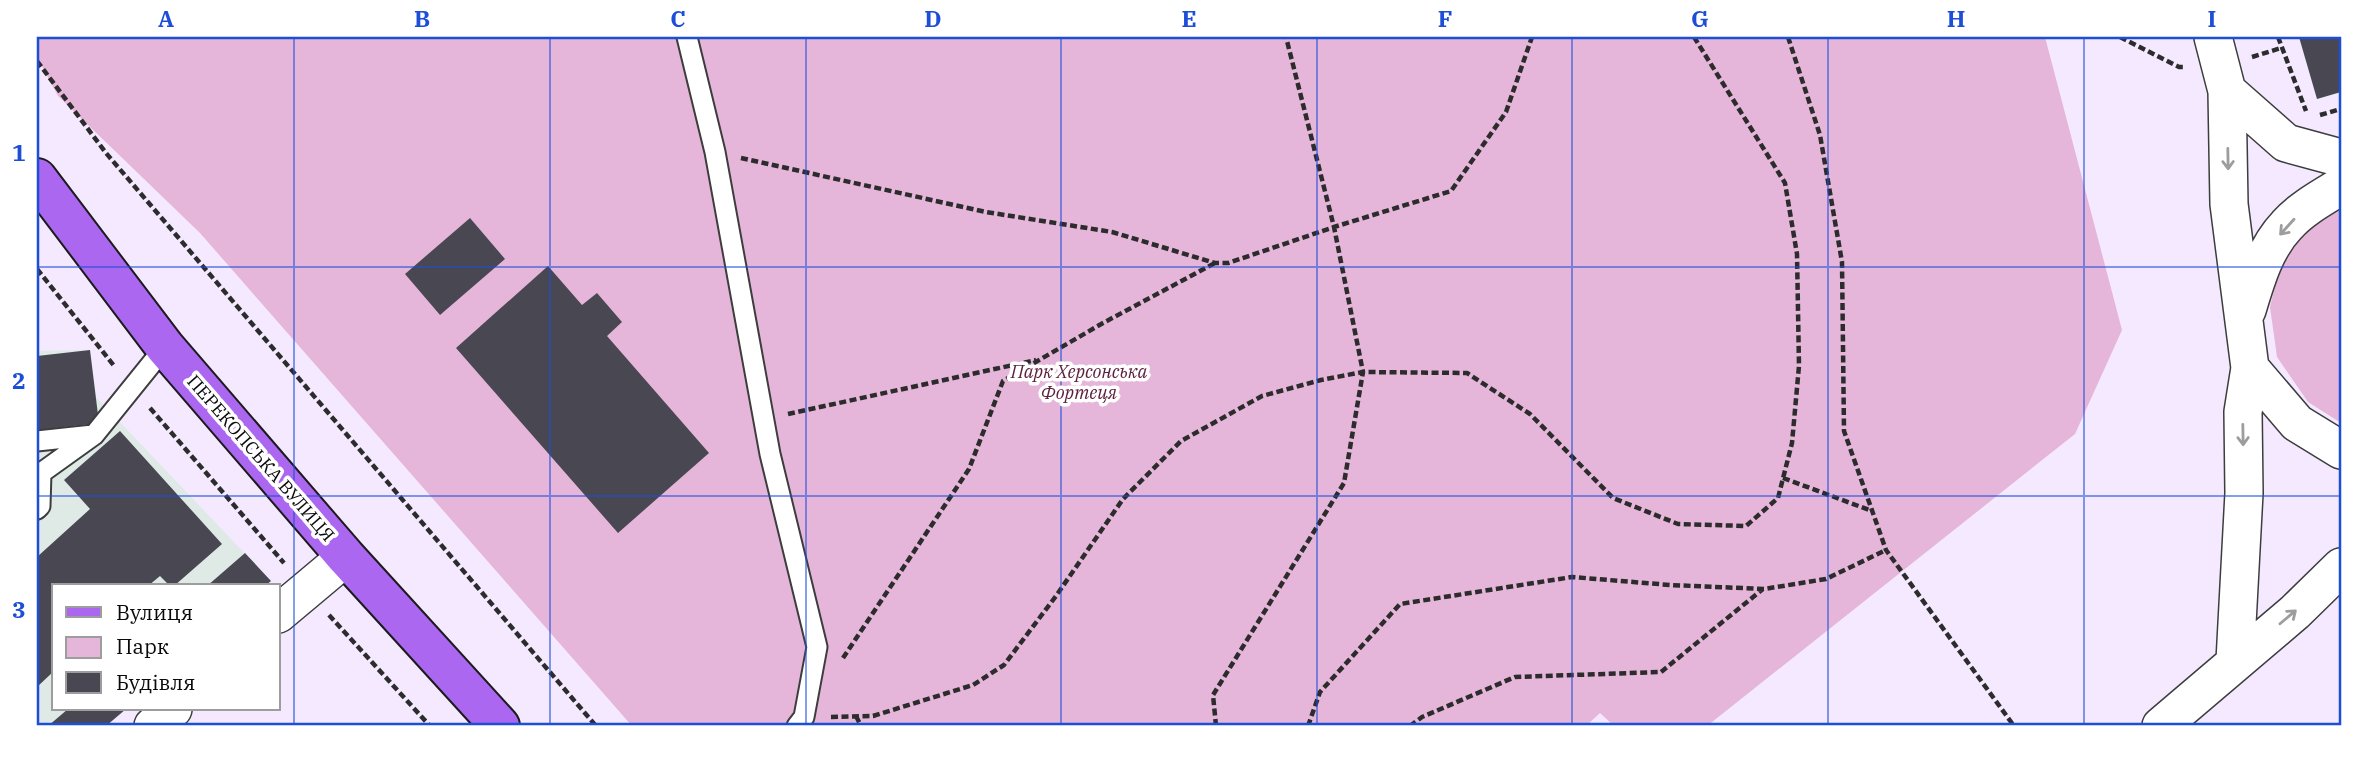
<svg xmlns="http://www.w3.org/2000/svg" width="2378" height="763" viewBox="0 0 2378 763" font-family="'IBM Plex Serif',serif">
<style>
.industrial{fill:#dfe9e5}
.green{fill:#e5b6da}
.building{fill:#494852}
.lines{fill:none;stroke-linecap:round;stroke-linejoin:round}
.lane-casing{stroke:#3d3d3d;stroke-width:23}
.street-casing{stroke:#3d3d3d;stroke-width:40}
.primary-casing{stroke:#1b1b1b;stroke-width:42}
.path{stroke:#2c2c2c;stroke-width:4.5;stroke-dasharray:7 3.5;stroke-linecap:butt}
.lane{stroke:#fff;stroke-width:19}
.street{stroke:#fff;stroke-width:37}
.primary{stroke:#ab67f0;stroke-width:38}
.oneway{stroke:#9d9d9d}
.grid{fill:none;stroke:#1d4ed8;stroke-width:2;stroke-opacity:0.55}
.labels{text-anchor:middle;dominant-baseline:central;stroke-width:7;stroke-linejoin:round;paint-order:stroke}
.park-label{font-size:18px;font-style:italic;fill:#5d203c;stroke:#fff}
.street-label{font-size:18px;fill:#0a0a0a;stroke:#fff}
.neatline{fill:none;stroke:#1d4ed8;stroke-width:2.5}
.grid-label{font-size:23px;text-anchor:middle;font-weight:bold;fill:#1d4ed8}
</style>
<rect width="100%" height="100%" fill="#f4e9fe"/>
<path class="industrial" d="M90 350 96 397 271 581 265 586H54V709H126L106 726H37V351Z"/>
<path class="green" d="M37 37H2045L2122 330 2075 434 1707 726H1614L1600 713 1586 726H632L200 233 58 96 37 57Z
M2341 199V423L2308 402 2277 357 2270 307 2285 244Z"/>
<path class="building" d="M2299 37H2341V92L2317 99Z
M470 218 505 259 440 315 405 274Z
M548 266 582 305 597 293 622 322 607 336 709 453 618 533 456 348Z
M90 350 99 423 37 430V356Z
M120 431 222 544 174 586H170L160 576 148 586H54V671L37 687V557L90 509 64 480Z
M245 553 271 581 265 586H207Z
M68 709H126L106 726H48Z"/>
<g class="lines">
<g class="lane-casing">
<path id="lane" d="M687 37 715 152 770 454 817 647 804 717 797 726
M37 441 93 435
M37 509 40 506 41 473 94 435 165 347"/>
</g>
<g class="street-casing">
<path id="street" d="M2213 37 2227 91 2229 204 2250 368 2297 423 2341 450
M2227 91 2286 143 2341 158
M2247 310C2256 280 2265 248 2287 225 2301 209 2323 197 2341 186
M278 614 346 557
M2235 661 2244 493 2243 412 2250 368
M153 726 173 709
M2161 726 2295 612 2341 567"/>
</g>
<g class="primary-casing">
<path id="primary" d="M37 178 165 347 346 557 500 726"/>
</g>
<path class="path" d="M1788 37 1820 135 1842 262 1844 431 1886 550 2014 726
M2120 37 2179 67H2185
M2278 37 2306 111
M2252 57 2281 48
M37 61 106 153 596 726
M2320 115 2341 109
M741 158 986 212 1112 232 1215 263H1228L1334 227 1451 191 1506 112 1532 37
M37 269 115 367
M150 408 284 563
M788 414 1036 360
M1783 478 1872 511
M329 615 430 726
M843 658 969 469 1003 381 1103 323 1215 263
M856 716 861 726
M831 717 873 716 973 685 1004 665 1056 596 1123 499 1181 441 1262 396 1321 380 1363 372 1467 373 1530 414 1613 498 1678 524 1746 526 1778 498 1792 443 1799 366 1797 254 1785 183 1694 37
M1216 726 1213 695 1344 483 1363 372 1334 227 1286 37
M1308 726 1320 692 1400 604 1572 577 1670 585 1764 589 1826 579 1886 550
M1410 726 1422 717 1515 677 1661 672 1763 589"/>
<use href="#lane" class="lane"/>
<use href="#street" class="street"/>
<use href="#primary" class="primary"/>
</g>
<defs><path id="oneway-shaft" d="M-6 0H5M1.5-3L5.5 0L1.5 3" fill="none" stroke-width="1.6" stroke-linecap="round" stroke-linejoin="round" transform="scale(1.75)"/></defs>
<g class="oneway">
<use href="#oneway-shaft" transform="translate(2228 159) rotate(89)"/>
<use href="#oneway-shaft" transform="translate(2287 227) rotate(132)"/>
<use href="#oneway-shaft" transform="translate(2243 435) rotate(89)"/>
<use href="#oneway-shaft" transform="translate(2288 617) rotate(-40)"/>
</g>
<path class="grid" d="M294 37V726M550 37V726M806 37V726M1061 37V726M1317 37V726M1572 37V726M1828 37V726M2084 37V726M37 267H2341M37 496H2341"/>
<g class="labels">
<g class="park-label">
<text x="1079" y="371">Парк Херсонська<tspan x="1079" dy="21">Фортеця</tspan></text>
</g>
<g class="street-label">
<text transform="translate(261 458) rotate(49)">ПЕРЕКОПСЬКА ВУЛИЦЯ</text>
</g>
</g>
<rect width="2378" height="763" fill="none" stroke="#ffffff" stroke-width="77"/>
<rect x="52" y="584" width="228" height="126" fill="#ffffff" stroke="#9d9d9d" stroke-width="2"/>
<rect x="66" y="607" width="35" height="10" fill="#ab67f0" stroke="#9d9d9d" stroke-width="2"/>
<text x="116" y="620" font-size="21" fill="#0a0a0a">Вулиця</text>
<rect x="66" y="637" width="35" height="21" fill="#e5b6da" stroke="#9d9d9d" stroke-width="2"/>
<text x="116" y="654" font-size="21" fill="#0a0a0a">Парк</text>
<rect x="66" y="672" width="35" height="21" fill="#494852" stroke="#9d9d9d" stroke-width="2"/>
<text x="116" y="690" font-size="21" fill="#0a0a0a">Будівля</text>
<rect x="38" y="38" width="2302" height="686" class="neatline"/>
<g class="grid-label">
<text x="166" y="27">A</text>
<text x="422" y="27">B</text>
<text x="678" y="27">C</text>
<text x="933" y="27">D</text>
<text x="1189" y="27">E</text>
<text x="1445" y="27">F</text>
<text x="1700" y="27">G</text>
<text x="1956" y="27">H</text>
<text x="2212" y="27">I</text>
<text x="19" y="161">1</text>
<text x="19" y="389">2</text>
<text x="19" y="618">3</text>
</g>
</svg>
